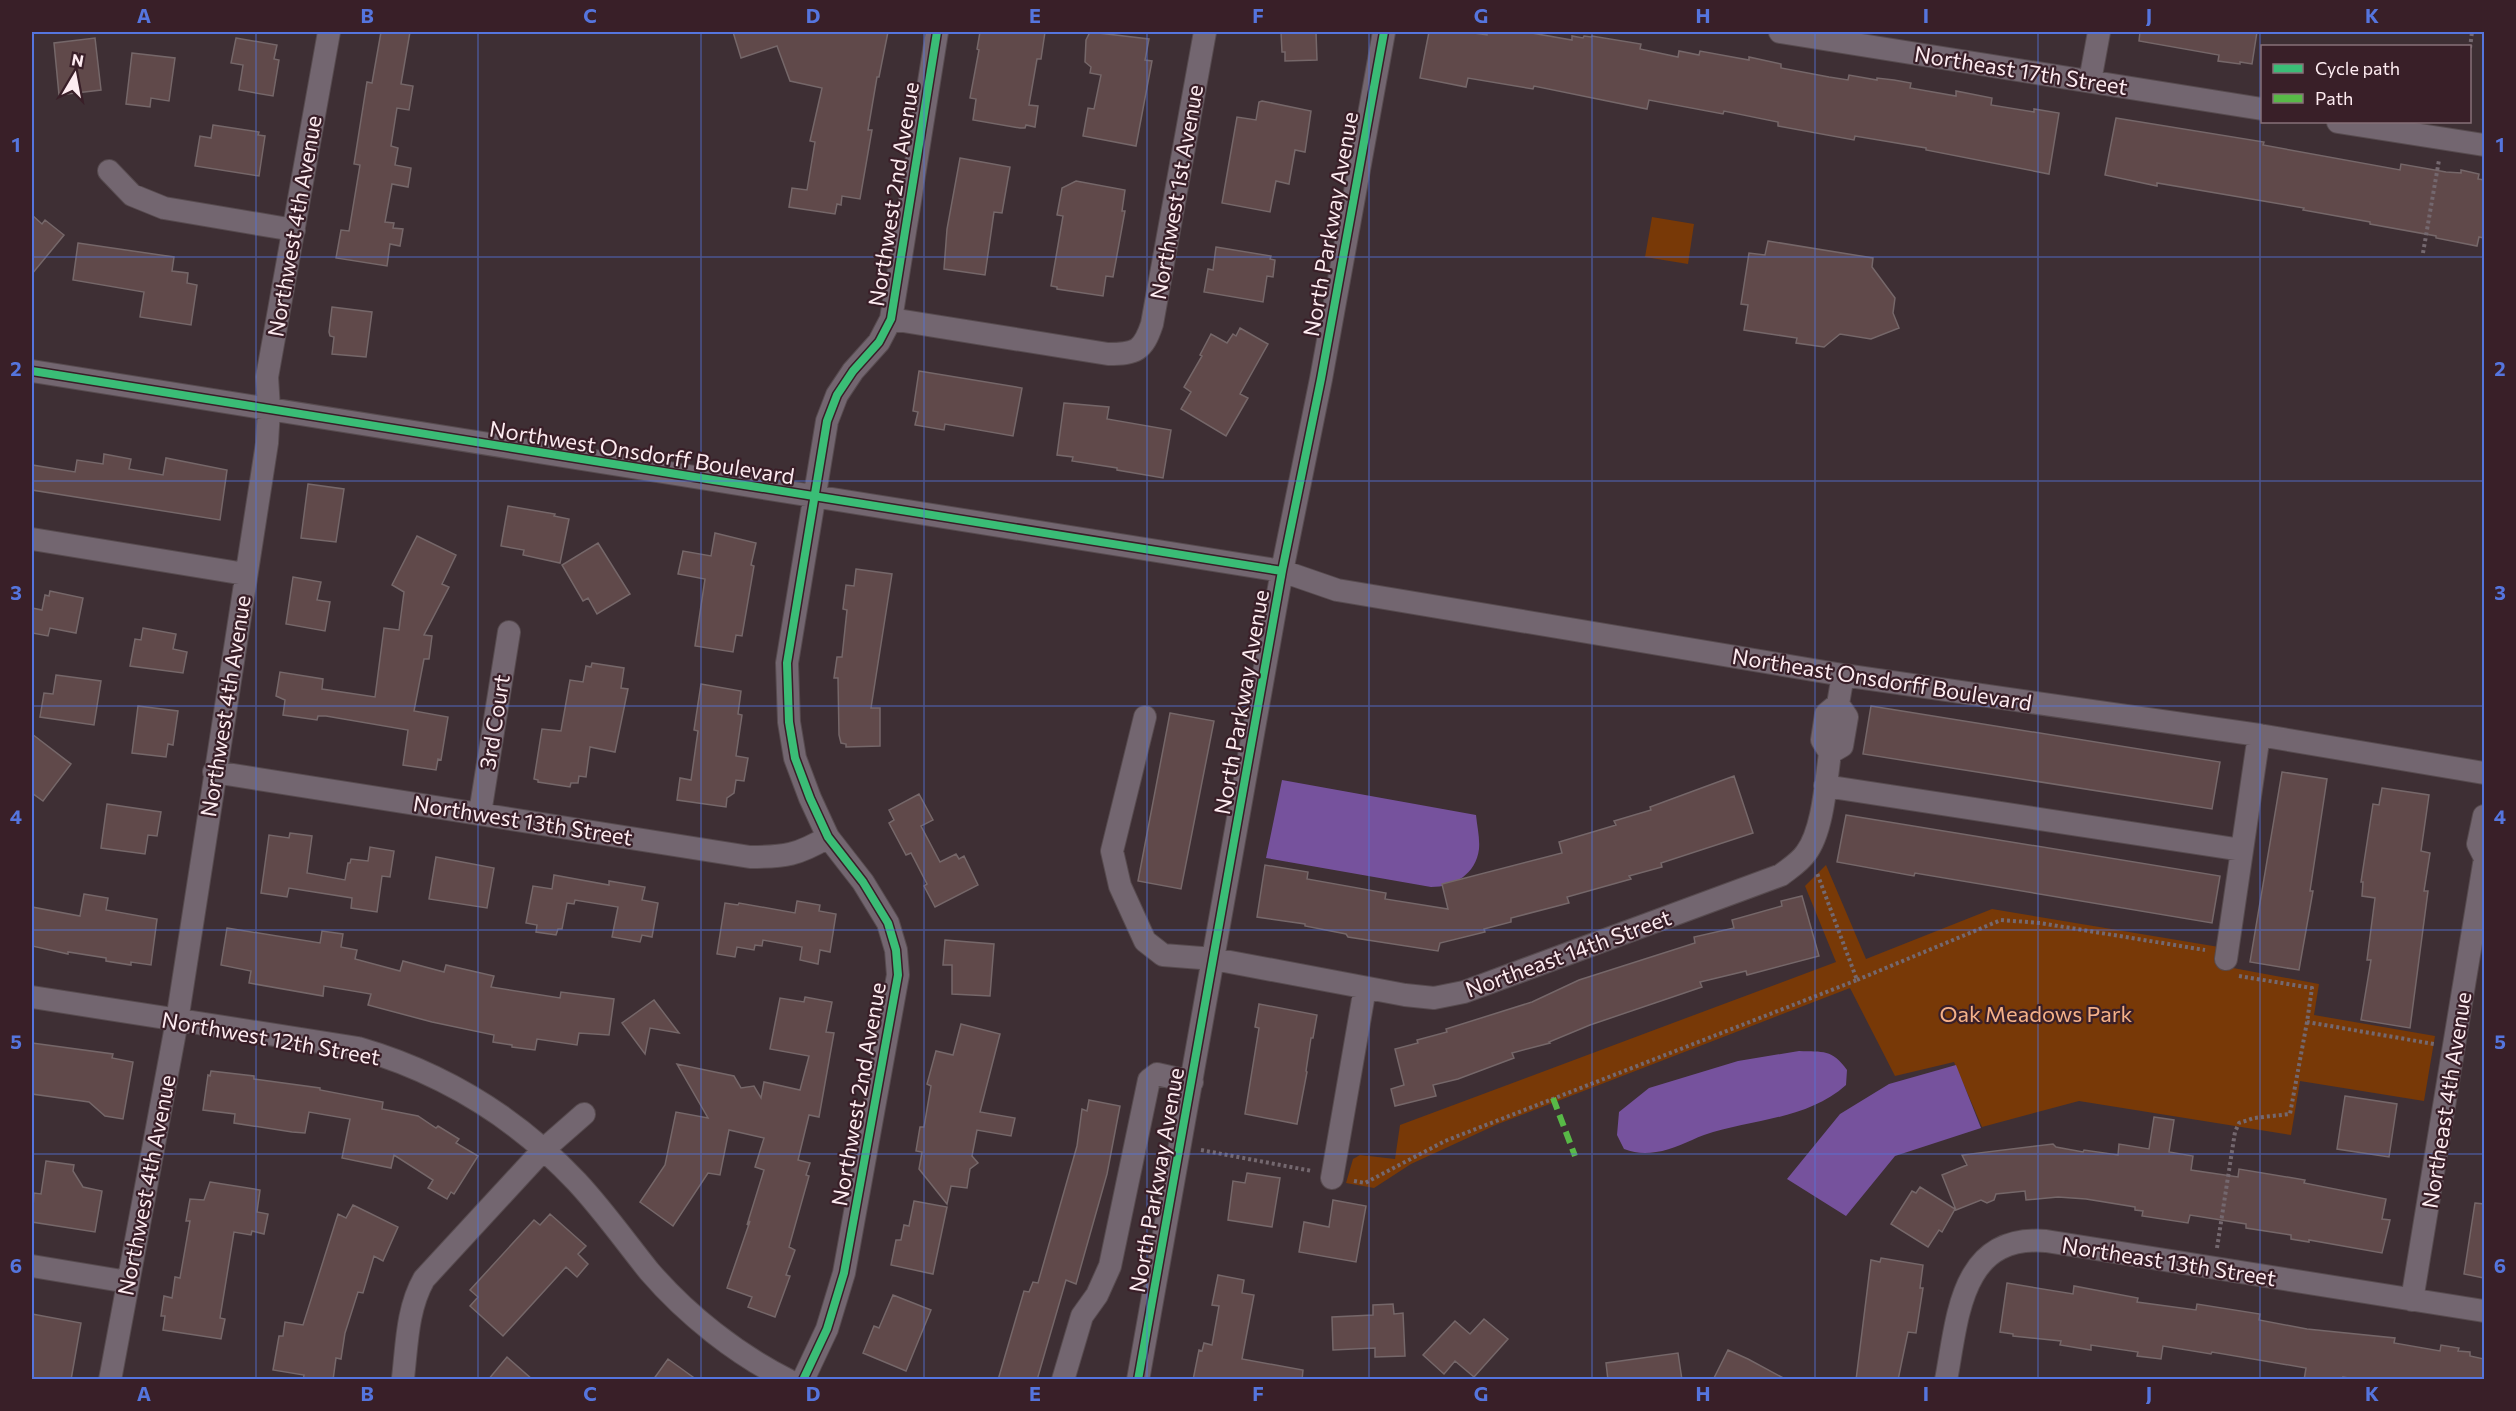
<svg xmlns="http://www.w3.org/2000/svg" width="2516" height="1411" viewBox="0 0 2516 1411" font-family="Commissioner,sans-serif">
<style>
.green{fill:#783907}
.water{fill:#76529d}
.building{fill:#60494a;stroke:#756769;stroke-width:1.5}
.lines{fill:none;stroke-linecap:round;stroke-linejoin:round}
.minor-casing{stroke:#574b4f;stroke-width:24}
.path{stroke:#74686f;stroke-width:4;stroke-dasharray:3 3;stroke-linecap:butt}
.minor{stroke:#736670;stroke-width:22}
.quiet{stroke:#58b947;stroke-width:6;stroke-dasharray:12 6;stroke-linecap:butt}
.cycleway-casing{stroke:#391f28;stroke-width:11}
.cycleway{stroke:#3abd76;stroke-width:8}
.grid{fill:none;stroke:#5575de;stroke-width:1.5;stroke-opacity:0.55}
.labels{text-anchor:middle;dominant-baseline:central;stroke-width:4.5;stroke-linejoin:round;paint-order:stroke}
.street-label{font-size:22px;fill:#fdebf0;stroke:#391f28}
.park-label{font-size:22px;fill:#f5b189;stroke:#391f28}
.neatline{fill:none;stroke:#5575de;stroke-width:2}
.grid-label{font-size:20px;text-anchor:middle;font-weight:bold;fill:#5575de}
</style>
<rect width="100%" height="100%" fill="#3e2f34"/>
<path class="green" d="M1652 217 1694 224 1688 264 1645 257Z
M1826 865 1866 959 1992 909 2219 947 2217 965 2319 984 2314 1015 2435 1036 2424 1101 2300 1081 2291 1135 2079 1101 1982 1127 1954 1062 1895 1076 1850 988 1498 1124 1411 1164 1374 1188 1346 1183 1353 1159 1360 1155 1395 1159 1400 1125 1836 962 1805 886Z"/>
<path class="water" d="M1282 780 1476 815C1477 826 1480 838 1479 849 1476 874 1454 887 1431 887L1266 858Z
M1799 1051C1823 1052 1832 1049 1847 1070L1846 1085C1807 1120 1751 1119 1704 1135 1688 1141 1673 1150 1656 1152 1644 1154 1635 1153 1624 1149L1617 1135 1619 1112 1649 1088 1738 1061Z
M1956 1065 1981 1128 1895 1156 1846 1216 1787 1179 1840 1114 1889 1084Z"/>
<path class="building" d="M381 32H410L401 84 413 86 409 110 397 108 391 146 398 148 395 165 411 168 408 187 392 184 385 222 394 223 393 228 403 229 400 246 390 244 387 266 336 258 341 230 349 231 360 165 354 164 367 82 372 83Z
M733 32H888L879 77H877L868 130H872L860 199 842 196 841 205 837 204 835 214 789 207 792 188 807 190 815 142 810 141 822 88 790 81 777 46 741 58Z
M980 32H1045L1041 59H1037L1029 105 1038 106 1035 127 1026 125 1025 128H1020L973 120 976 99 970 98 979 50 977 49Z
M1090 32 1149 39 1145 60 1152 61 1136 146 1083 136 1088 108 1094 109 1101 75 1090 73 1091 67 1085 62 1086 40Z
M1281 32H1316L1317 60 1285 61V52H1282Z
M1429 32H1467L1487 35V32H1526L1572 40V36L1583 38 1584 36 1591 37 1592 36 1641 44 1640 49 1678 57 1679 51 1699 55 1700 51 1749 60V57L1781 64V68L1829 77 1848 80 1849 75 1877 80V78L1894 80 1911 83 1910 88 1956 96V91L1992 98 1991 105 2034 112V109L2059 113 2049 174 1926 150V148L1855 136 1854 140 1778 126V122L1724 111 1723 114 1649 100 1647 109 1534 86 1533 89 1468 78 1466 87 1420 78Z
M2140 32H2257L2252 64 2240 62V64L2218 61 2219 55 2139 41Z
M95 38 101 90 59 95 54 43Z
M236 38 277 45 274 59 279 60 273 96 239 90 243 65 231 63Z
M132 53 175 58 169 101 151 98 150 107 126 104Z
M1262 101 1311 111 1305 152 1295 150 1289 184 1276 181 1270 212 1222 203 1237 117 1256 120 1259 102Z
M2116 118 2264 142 2263 145 2400 170 2401 164 2446 172 2461 173V170L2479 174 2478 179 2484 180V238L2479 237 2477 246 2436 238V236L2370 224V222L2303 210 2304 208 2157 183V186L2105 175Z
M213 125 259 132 258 135 265 136 259 176 195 166 200 136 211 138Z
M960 158 1010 167 1002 213 994 212 985 275 944 269 947 229Z
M1076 181 1125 190 1122 211H1125L1113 277 1106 276 1103 296 1057 289V287L1051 286 1063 216 1057 215 1062 188Z
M32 215 42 224 45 220 64 235 32 274Z
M1768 241 1873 258 1872 267 1895 298 1893 313 1899 328 1871 339 1840 334 1824 347 1796 343 1797 338 1744 330 1748 305 1741 304 1749 253 1765 255Z
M78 243 174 257 172 271 188 273 187 283 197 285 191 325 140 317 144 292 73 280Z
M1216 247 1271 256 1270 259 1275 260 1273 277 1267 276 1263 302 1204 292 1208 269 1213 270Z
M332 307 372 312 366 357 332 354 334 337 330 336 329 332Z
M1240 328 1268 344 1240 394 1248 398 1226 436 1181 409 1191 392 1184 387 1202 356 1200 355 1211 334 1227 343 1233 334 1236 336Z
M919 371 1022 388 1013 436 945 424 944 430 915 425 918 412 913 411Z
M1064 403 1109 407 1107 419 1171 430 1163 478 1117 470V468L1072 461 1073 457 1057 455Z
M104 454 131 459 129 469 163 475 166 458 227 470 220 520 32 490V465L75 472 77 460 103 464Z
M308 484 344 489 336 542 301 538Z
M508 506 555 514 554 516 569 519 560 563 523 555 524 550 501 546Z
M715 533 756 543 751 565 754 566 742 636 736 635 733 652 695 646 705 579 678 574 683 551 711 556Z
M417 536 456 555 442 584 449 587 424 635 432 636 429 659H424L414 711 448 717 441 760 438 759 436 770 403 765 408 730 326 716H318L317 720 283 715 285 700 276 696 280 672 323 679 322 689 375 697 384 628 399 630 404 592 392 585Z
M598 543 630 594 597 614 588 598 583 601 562 565Z
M856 569 892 574 871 708H880V746L846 747V744L841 743 839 735 838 678H834L837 657H842L847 610 843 609 846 585 854 586Z
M293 577 321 582 317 600 330 602 325 631 286 624Z
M50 591 83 598 76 633 50 628 48 636 32 633V608L42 610 45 595 49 596Z
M143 628 176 634 173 649 187 652 183 673 130 666 135 639 141 640Z
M592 663 624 668 621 688 628 689 615 752 590 747 586 777 579 776 578 783H571L570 787 538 782V780L534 779 542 729 561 731 570 680 583 682 586 666 591 667Z
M56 675 101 681 94 725 40 717 44 693 53 694Z
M701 684 741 691 738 714 742 715 736 756 748 758 744 781 736 780 734 793 727 798 726 807 677 800 680 778 691 780 698 731 694 730Z
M138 706 178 711 173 745 168 744 166 757 132 753Z
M1871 706 2220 762 2212 809 1863 754Z
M1170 713 1214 721 1181 889 1138 881Z
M32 734 71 764 43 801 32 793Z
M2282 772 2327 779 2310 891H2313L2299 970 2250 962Z
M1734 776 1753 833 1661 863 1662 867 1629 876 1631 879 1567 897 1569 903 1511 918V922L1484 929 1485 932 1440 943 1438 951 1348 937 1346 934 1305 926V924L1257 917 1265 865 1308 872 1307 879 1386 893 1385 899 1448 909 1442 884 1562 853 1559 842 1616 825 1614 821 1651 810 1650 807Z
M2382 788 2429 795 2421 851 2430 853 2424 891H2428L2410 1028 2361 1020 2371 960H2367L2375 898 2362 896 2363 882H2361L2373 804 2379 805Z
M919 794 933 820 921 826 940 862 956 854 959 859 964 856 978 885 935 907 924 886 927 884 911 853 906 855 889 823 894 820 889 810Z
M107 804 161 812 157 836 148 835 145 854 101 848Z
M1846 815 2220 876 2212 923 1915 873 1914 876 1837 862Z
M290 833 312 836 307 873 345 880 348 863H350L351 859 368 861 370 847 394 851 390 877 382 876 377 912 351 908 352 898 289 888 287 897 261 893 269 835 289 838Z
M436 857 494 868 487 908 429 899Z
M554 875 609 885V881L645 887 642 900 658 903 652 937 642 935 640 942 612 937 618 907 575 900 574 904 567 903 562 929H558L556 935 536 932 537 925 526 923 533 886 552 889Z
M84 894 108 898 106 910 157 919 151 965 131 962V965L106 961V958L68 952V954L32 946V907L80 916Z
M1802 896 1819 956 1747 975 1746 971 1700 982 1702 987 1590 1025 1549 1042 1550 1043 1512 1053 1514 1058 1458 1079 1433 1085 1436 1096 1395 1106 1391 1089 1404 1085 1395 1049 1418 1043 1417 1040 1447 1032 1446 1029 1532 1002 1579 980 1695 943 1694 937 1734 928 1732 920 1782 906 1781 901Z
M797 901 820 905 819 911 836 914 830 952 820 950 818 964 800 960 802 947 763 940 762 946 755 945 754 950 737 947 735 957 717 954 725 903 738 905 739 903 795 913Z
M227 928 320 943 322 931 343 934 341 947 357 950 355 959 400 971 403 961 444 972 446 965 494 976 491 987 560 998 561 992 614 999 609 1035 579 1033 577 1045 537 1039 535 1050 512 1047V1045L493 1042 494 1035 432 1022 368 1005 371 994 324 986 323 996 249 983 251 971 221 965Z
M945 940 994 944 990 996 952 994V965H943Z
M805 997 832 1002 826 1032 834 1033 819 1117 809 1115 798 1160 810 1163 806 1175 809 1176 789 1247 795 1250 786 1275 790 1276 775 1317 748 1307 752 1297 727 1288 750 1221 747 1225 764 1170 755 1167 764 1138 729 1130 720 1175 708 1173 673 1226 640 1202 665 1165 676 1112 708 1118 677 1064 734 1076 741 1088 754 1086 761 1098 764 1082 800 1090 809 1056 770 1049 780 998 804 1002Z
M654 1000 679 1033 650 1028 645 1054 622 1023Z
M1259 1004 1317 1015 1313 1038H1311L1306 1071 1307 1072 1297 1124 1245 1114 1259 1028 1255 1027Z
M961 1024 1000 1034 980 1112 1015 1118 1011 1136 977 1130 972 1156 978 1163 970 1169 967 1188 951 1186 947 1204 919 1169 922 1152 916 1151 920 1127H924L931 1086 927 1084 936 1051 953 1055Z
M32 1043 113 1054 112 1058 133 1062 123 1119 105 1116 89 1102 32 1094Z
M211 1071 254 1076V1079L320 1088V1090L383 1102 382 1109 418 1116 436 1128 438 1126 459 1139 456 1143 478 1156 454 1194 451 1192 447 1199 428 1188 433 1180 394 1155 391 1168 342 1158 350 1119 309 1112 305 1133 292 1132 234 1123 235 1114 203 1110 208 1075 210 1076Z
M2345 1096 2397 1104 2389 1157 2337 1149Z
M1089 1100 1120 1106 1107 1174 1076 1284 1066 1280 1037 1380H998L1024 1291 1029 1292 1033 1282 1038 1283 1077 1146 1082 1109 1087 1111Z
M2154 1117 2174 1120 2169 1152 2193 1156 2191 1170 2238 1177 2239 1169 2305 1180 2304 1183 2386 1199 2382 1219 2390 1220 2382 1253 2309 1240V1242L2291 1239V1235L2246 1228V1224L2190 1215 2188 1223 2142 1216 2143 1211 2135 1210V1207L2086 1199 2058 1197 2026 1200 2025 1191 1996 1194 1994 1200 1987 1203 1981 1200 1956 1210 1942 1175 1967 1165 1962 1155 2053 1144 2056 1147 2083 1152 2084 1150 2118 1155 2119 1144 2149 1149Z
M46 1161 74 1165 73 1171 83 1187 102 1191 95 1232 32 1222 34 1193 41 1194Z
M1247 1173 1280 1178 1272 1227 1228 1220 1233 1181 1245 1183Z
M210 1182 260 1190 257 1212 268 1214 264 1234 252 1231 251 1235 234 1232 220 1318 225 1319 221 1339 163 1330 165 1316H161L164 1296 172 1298 175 1277 180 1278 190 1221H186L190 1199 204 1200Z
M1920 1187 1955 1209 1942 1232 1939 1230 1928 1247 1891 1224 1912 1191 1916 1193Z
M1333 1200 1366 1206 1356 1262 1299 1252 1304 1222 1329 1227Z
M914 1201 947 1207 933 1274 891 1265 896 1240H901L904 1225 909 1226Z
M2475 1203 2484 1204V1278L2464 1274Z
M353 1205 398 1227 383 1261 374 1256 363 1293 358 1292 345 1333 341 1359 336 1358 333 1380H303L304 1375 273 1370 279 1336H283L285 1322 303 1325 338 1214 346 1218Z
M550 1214 586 1246 578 1254 588 1264 577 1277 566 1267 503 1336 470 1306 478 1297 470 1290 534 1220 540 1225Z
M1881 1258 1923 1265 1920 1288H1923L1916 1333 1908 1332 1898 1380H1856L1871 1260 1880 1262Z
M1218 1275 1244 1280 1242 1293 1254 1295 1242 1359 1303 1370 1302 1380H1193L1199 1350 1202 1351 1204 1343 1212 1345 1219 1306 1212 1305Z
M2007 1283 2073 1294 2074 1286 2138 1298 2137 1302 2196 1310 2197 1304 2260 1314 2259 1320 2307 1329 2395 1338 2394 1343 2440 1351 2441 1345 2459 1348 2458 1351 2470 1352V1356L2484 1359V1380H2359L2343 1377V1380H2304L2306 1368 2212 1352 2211 1354 2163 1346 2161 1359 2137 1356 2138 1352 2091 1345V1350L2060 1345 2061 1341 2013 1336V1334L2000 1332Z
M893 1295 931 1310 906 1371 863 1353 874 1326 879 1328Z
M1393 1304 1394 1314 1403 1313 1405 1356 1375 1357V1348L1333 1350 1332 1317 1373 1315V1305Z
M32 1314 81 1323 71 1380H32Z
M1484 1319 1508 1339 1474 1377 1455 1361 1444 1374 1423 1355 1455 1321 1470 1334Z
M1728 1350 1748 1359 1787 1380H1713Z
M1678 1353 1682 1380H1608L1606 1363Z
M507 1357 533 1380H488Z
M668 1359 697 1380H653Z"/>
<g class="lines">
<g class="minor-casing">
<path id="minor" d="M1780 32 2262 109
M2090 81 2099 32
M2338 122 2484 145
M109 171 132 195 164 208 294 230
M891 319 1108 354C1136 354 1143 351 1152 324L1205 32
M32 371 1282 571 1337 590 1843 675 2259 735 2484 773
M32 539 245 574
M1145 717 1112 851 1120 886 1145 941 1163 955 1214 959 1405 995 1434 998 1464 992 1781 875C1790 868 1800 862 1806 853 1823 831 1826 781 1830 753L1822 740 1826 714 1838 704 1843 675
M1830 753 1842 746 1847 717 1838 704
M214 772 750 857C785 857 798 855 828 837
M1825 786 2242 850
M480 813 509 632
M2484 816 2478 844 2484 856
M2226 959 2259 735
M32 997 358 1048C444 1073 516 1117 577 1182 603 1210 625 1241 649 1271 687 1315 736 1354 788 1380
M1332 1178 1365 988
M32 1266 128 1282
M2412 1300 2484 864
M403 1378C407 1344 407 1309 424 1279L543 1150 584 1114
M110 1380 177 1021 267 443 269 409 267 377 329 32
M803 1380 827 1329 844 1273 898 975 896 950 888 923 863 882 828 837 810 798 795 758 789 722 787 663 827 421 837 395 853 371 879 342 891 319 937 32
M1063 1380 1082 1316 1097 1295 1110 1266 1149 1080 1157 1074 1192 1082
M1138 1380 1282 571 1321 379 1384 32
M1946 1380C1958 1317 1960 1234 2046 1241L2484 1311"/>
</g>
<path class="path" d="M2470 48 2472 32
M2423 253 2439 160
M2239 976 2312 988 2307 1022 2434 1044
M1857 980 2001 920 2040 923 2205 950
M1201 1150 1312 1171
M1354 1181 1365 1183 1445 1141 1857 980 1817 873
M2217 1248 2235 1132 2239 1123 2254 1118 2290 1114 2307 1022"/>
<use href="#minor" class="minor"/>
<path class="quiet" d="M1553 1098 1575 1156"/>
<g class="cycleway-casing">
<path id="cycleway" d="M32 371 1282 571
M803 1380 827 1329 844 1273 898 975 896 950 888 923 863 882 828 837 810 798 795 758 789 722 787 663 827 421 837 395 853 371 879 342 891 319 937 32
M1138 1380 1282 571 1321 379 1384 32"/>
</g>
<use href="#cycleway" class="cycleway"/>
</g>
<path class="grid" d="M256 32V1380M478 32V1380M701 32V1380M924 32V1380M1147 32V1380M1369 32V1380M1592 32V1380M1815 32V1380M2038 32V1380M2260 32V1380M32 257H2484M32 481H2484M32 706H2484M32 930H2484M32 1154H2484"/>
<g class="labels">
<g class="street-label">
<text transform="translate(2021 70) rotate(9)">Northeast 17th Street</text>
<text transform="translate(1176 192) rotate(-80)">Northwest 1st Avenue</text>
<text transform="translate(893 194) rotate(-81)">Northwest 2nd Avenue</text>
<text transform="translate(1330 224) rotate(-80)">North Parkway Avenue</text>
<text transform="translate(294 226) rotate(-80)">Northwest 4th Avenue</text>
<text transform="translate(642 452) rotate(9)">Northwest Onsdorff Boulevard</text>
<text transform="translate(1882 679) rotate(9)">Northeast Onsdorff Boulevard</text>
<text transform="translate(1241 702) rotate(-80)">North Parkway Avenue</text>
<text transform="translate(225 706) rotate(-81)">Northwest 4th Avenue</text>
<text transform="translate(494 722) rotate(-81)">3rd Court</text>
<text transform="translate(523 820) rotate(9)">Northwest 13th Street</text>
<text transform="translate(1568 953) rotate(-20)">Northeast 14th Street</text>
<text transform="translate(271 1038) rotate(10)">Northwest 12th Street</text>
<text transform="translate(858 1094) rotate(-80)">Northwest 2nd Avenue</text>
<text transform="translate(2446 1100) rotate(-81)">Northeast 4th Avenue</text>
<text transform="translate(1156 1180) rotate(-80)">North Parkway Avenue</text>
<text transform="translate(146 1185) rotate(-79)">Northwest 4th Avenue</text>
<text transform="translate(2169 1261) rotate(9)">Northeast 13th Street</text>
</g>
<g class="park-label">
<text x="2036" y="1013">Oak Meadows Park</text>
</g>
</g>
<rect width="2516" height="1411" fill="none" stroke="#391f28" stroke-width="66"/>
<rect x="2261" y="45" width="210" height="78" fill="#391f28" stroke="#877178" stroke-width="1.5"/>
<rect x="2273" y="64" width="30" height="9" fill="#3abd76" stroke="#877178" stroke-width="1.5"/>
<text x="2315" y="75" font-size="18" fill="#fdebf0">Cycle path</text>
<rect x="2273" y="94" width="30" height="9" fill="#58b947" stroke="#877178" stroke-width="1.5"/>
<text x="2315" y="105" font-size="18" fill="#fdebf0">Path</text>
<g transform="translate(75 75) rotate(10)" stroke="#391f28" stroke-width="4.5" paint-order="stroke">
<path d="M0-4.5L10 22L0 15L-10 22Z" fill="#fdebf0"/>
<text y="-9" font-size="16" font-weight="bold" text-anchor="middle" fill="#fdebf0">N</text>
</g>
<rect x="33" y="33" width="2450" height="1345" class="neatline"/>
<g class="grid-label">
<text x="144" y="23">A</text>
<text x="367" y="23">B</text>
<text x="590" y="23">C</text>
<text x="813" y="23">D</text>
<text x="1035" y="23">E</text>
<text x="1258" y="23">F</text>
<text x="1481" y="23">G</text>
<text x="1703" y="23">H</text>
<text x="1926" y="23">I</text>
<text x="2149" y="23">J</text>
<text x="2372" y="23">K</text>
<text x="16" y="152">1</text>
<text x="2500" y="152">1</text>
<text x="16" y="376">2</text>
<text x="2500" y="376">2</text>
<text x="16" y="600">3</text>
<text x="2500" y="600">3</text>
<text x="16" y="824">4</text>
<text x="2500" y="824">4</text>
<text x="16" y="1049">5</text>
<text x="2500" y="1049">5</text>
<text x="16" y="1273">6</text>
<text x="2500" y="1273">6</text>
<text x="144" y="1401">A</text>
<text x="367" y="1401">B</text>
<text x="590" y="1401">C</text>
<text x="813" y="1401">D</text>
<text x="1035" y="1401">E</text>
<text x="1258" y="1401">F</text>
<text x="1481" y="1401">G</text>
<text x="1703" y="1401">H</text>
<text x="1926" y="1401">I</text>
<text x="2149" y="1401">J</text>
<text x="2372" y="1401">K</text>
</g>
</svg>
